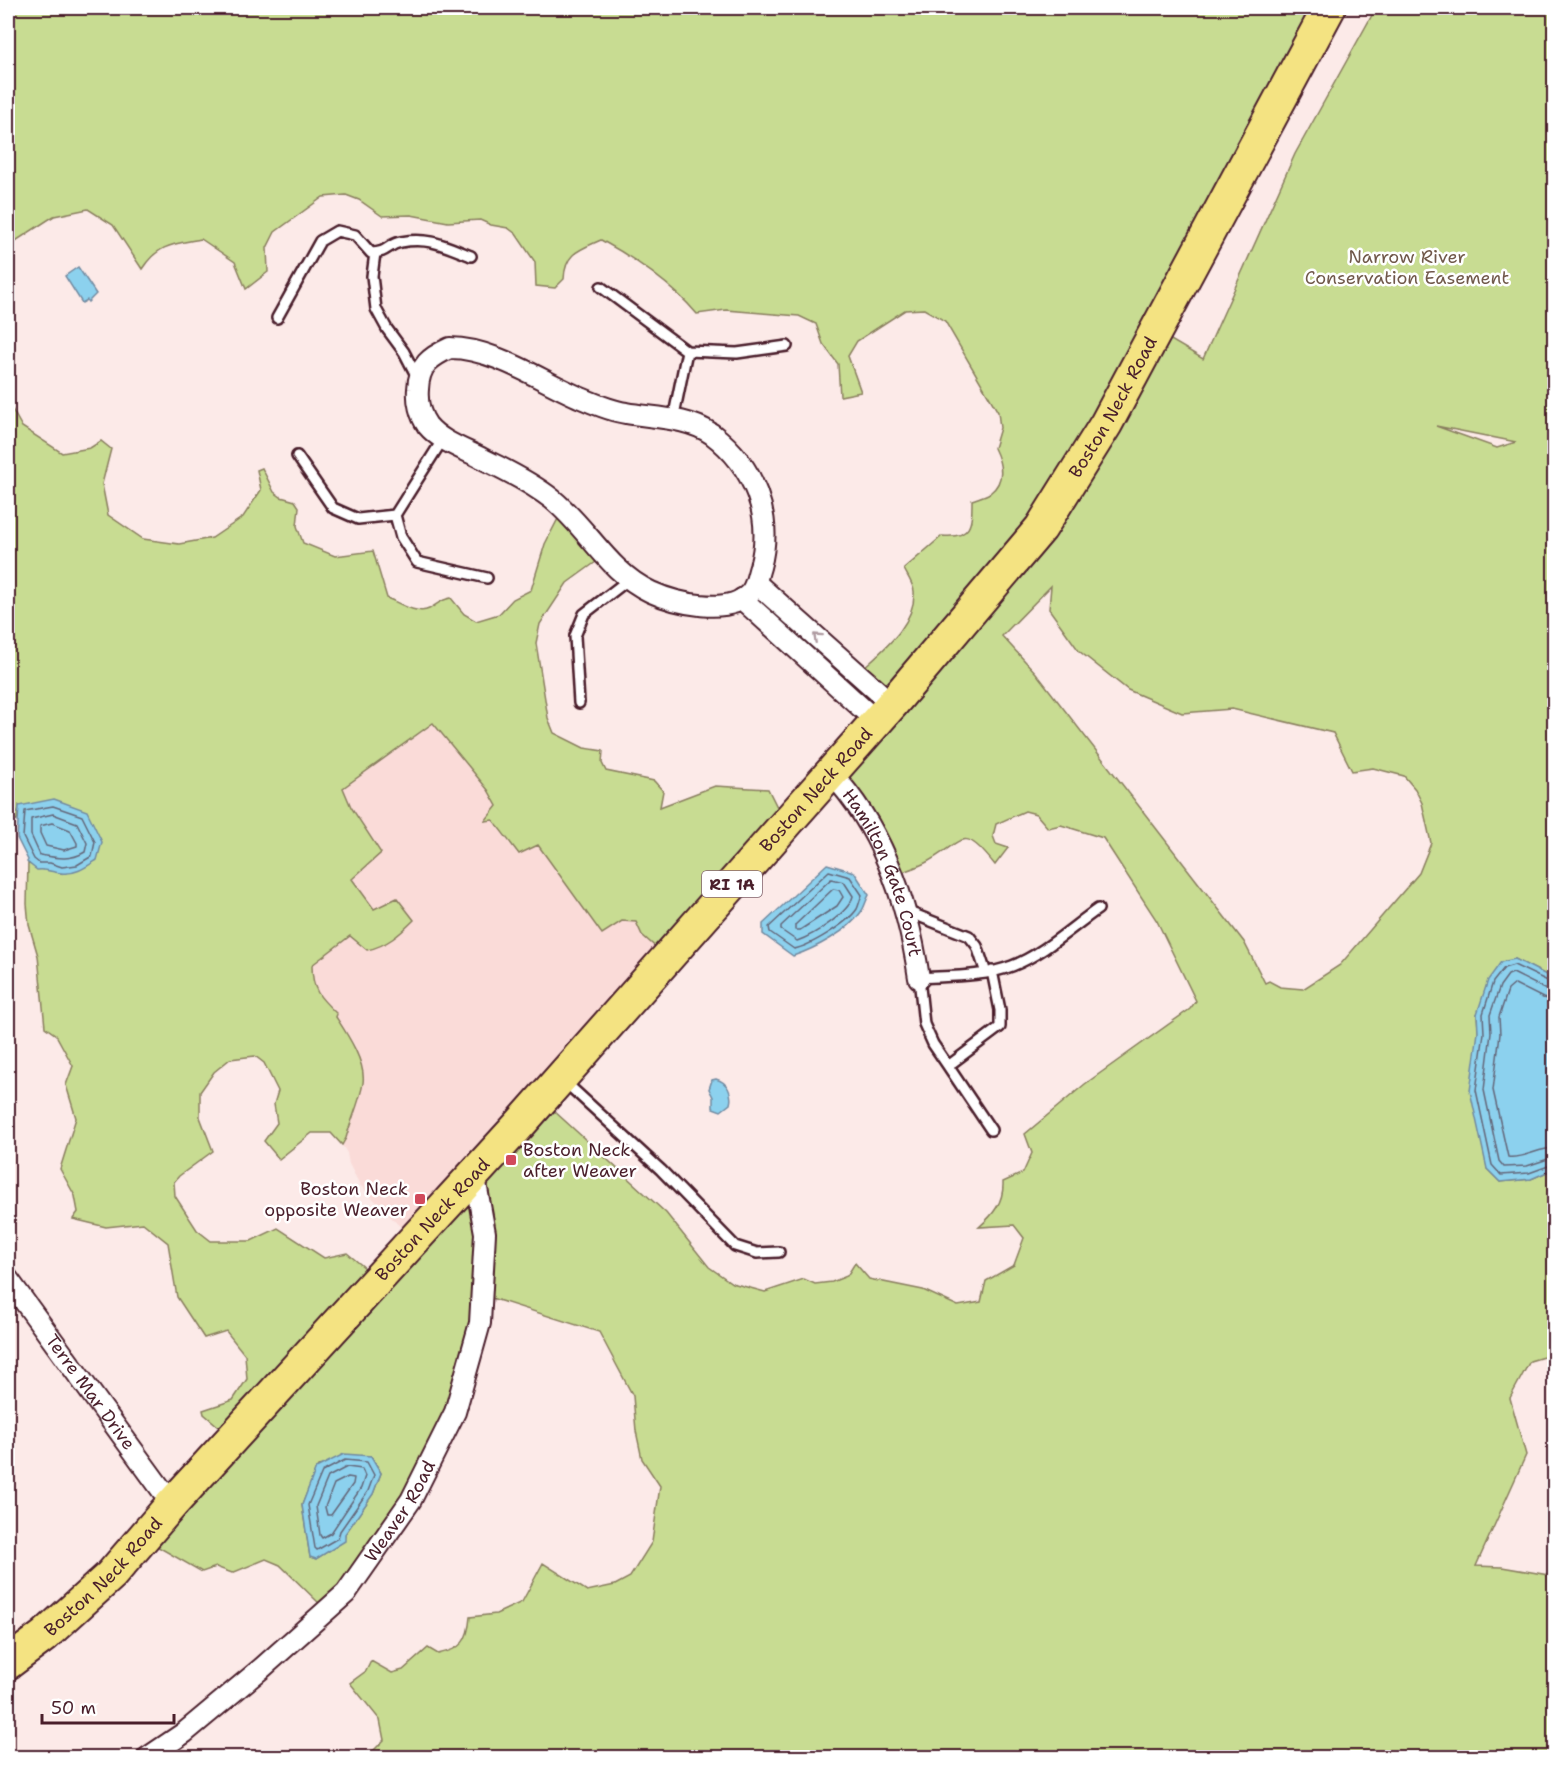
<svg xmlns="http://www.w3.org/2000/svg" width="1562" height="1765" viewBox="0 0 1562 1765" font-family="'Shantell Sans',sans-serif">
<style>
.built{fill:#fadbd8}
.green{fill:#c8dc92;stroke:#897e5e;stroke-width:1.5;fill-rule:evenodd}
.water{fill:#8cd1ee;stroke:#728aa0;stroke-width:1.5}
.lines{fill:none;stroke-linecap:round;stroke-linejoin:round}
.shore{stroke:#646679;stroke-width:1.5}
.service-casing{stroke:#4a1f2b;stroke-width:14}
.minor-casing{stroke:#4a1f2b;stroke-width:24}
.primary-casing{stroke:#4a1f2b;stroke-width:36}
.service{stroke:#fff;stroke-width:9}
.minor{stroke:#fff;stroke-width:20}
.primary{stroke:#f4e382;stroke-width:32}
.oneway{stroke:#ae9aa0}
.poi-dot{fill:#d1495b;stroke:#fff;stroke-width:2}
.labels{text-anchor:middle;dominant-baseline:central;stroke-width:5;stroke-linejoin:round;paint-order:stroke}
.shield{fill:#fff;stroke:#80626b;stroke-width:1.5}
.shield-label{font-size:16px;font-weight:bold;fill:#4a1f2b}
.park-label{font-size:18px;fill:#70584a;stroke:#fff}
.street-label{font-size:18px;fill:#4a1f2b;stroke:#fff}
.poi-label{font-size:18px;fill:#4a1f2b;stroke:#fff;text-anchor:start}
</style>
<rect width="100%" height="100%" fill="#fceae8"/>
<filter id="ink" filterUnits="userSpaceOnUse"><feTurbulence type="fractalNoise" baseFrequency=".0167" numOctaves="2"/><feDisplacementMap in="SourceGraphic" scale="12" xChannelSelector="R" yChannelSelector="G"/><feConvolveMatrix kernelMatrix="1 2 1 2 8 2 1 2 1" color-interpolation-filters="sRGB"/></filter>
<g filter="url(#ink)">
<path class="built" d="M433 723 488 790 497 807 492 820 518 854 538 845 602 933 622 921 636 922 668 957 413 1240 360 1185 349 1164 347 1153 342 1145 346 1138 355 1046 336 1017 337 1014 322 1000 312 982V965L350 936 367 950 374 910 352 879 380 853 351 807 343 788Z"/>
<path class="green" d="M8 8H1331L1164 336 1203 359 1295 154 1376 8H1554V979L1515 959 1477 1014 1487 1169 1500 1182 1531 1179 1554 1169V1354L1530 1361 1510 1398 1526 1455 1476 1566 1502 1567 1554 1576V1757H367L384 1740 380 1720 350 1683 366 1671 371 1661 392 1673 403 1670 428 1648 438 1654C462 1649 468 1641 470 1617L496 1614 522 1602 543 1563 587 1591 615 1585 630 1577 652 1542 660 1486 642 1459 636 1431 633 1396 599 1332 485 1296 479 1325 411 1502 324 1608 280 1565 266 1559 232 1573 216 1567 202 1572 146 1540 232 1438 204 1414 203 1410 233 1400 247 1379 245 1355 226 1331 204 1338 177 1297 168 1243 143 1223 106 1227 73 1219 78 1212 75 1196 60 1169 76 1118 66 1085 73 1066 56 1035 45 1027 38 956 29 925 27 904 28 863C39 871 48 869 61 873L19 806 17 820H8V402L22 427 62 453 90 448 101 441 111 449 102 484 108 515 143 539 179 544 212 538 243 517 261 490 257 470 262 468 274 492 281 497 295 501 299 507 297 526 303 543 335 556 373 551 387 598C399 603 417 615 429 609 437 605 441 599 451 598L464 614 476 621 499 614 513 599 531 590 545 544 564 507 607 554 567 583 540 624 536 643 548 718 554 733 584 748 603 751 602 763 606 771 654 781 663 791 660 807 715 786 768 789 785 823 667 957 642 935 636 922 622 921 602 934 538 845 519 854 493 820 485 821 497 806 488 790 433 723 343 788 351 807 381 853 352 879 374 909 397 898 414 920C400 934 387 946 367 950L350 936 312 965C312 990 319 997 337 1014L336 1017C347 1034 366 1062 363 1083 360 1101 351 1120 346 1138L342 1145 331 1133H312L279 1159 264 1141 277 1123 274 1104 278 1091 264 1063 255 1056 230 1059 214 1072 200 1092V1117L213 1151 179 1176 174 1182 175 1196 197 1230 211 1241H251L278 1228 324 1258 347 1253 377 1278 542 1100 666 1213 709 1267 732 1283 765 1292 804 1279 815 1284 832 1282 847 1276 855 1263 869 1279 923 1290 958 1306 981 1302 986 1281 1014 1265 1024 1238 1014 1225 979 1227C993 1215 1004 1202 1003 1182L1023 1173 1032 1153 1025 1134 1085 1084 1190 1009 1196 1001 1157 921 1103 838 1061 825 1048 828 1036 814 1025 811 996 824 993 836 996 844 1008 848 995 865C961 822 964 842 927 862 918 867 907 870 897 874L835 777 883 718 836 674 831 667 835 660 862 669C884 649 916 624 914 591 913 584 907 575 904 569L942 536C972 539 972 524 972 500 977 498 985 496 990 493 1006 481 1001 462 994 448L1000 428 998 412 945 321 924 309 905 310 857 341 848 356 861 392 840 396 838 364 823 344 816 324 799 316 726 310 697 314C673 285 634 258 601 240 579 250 565 253 564 279L555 288 536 286 535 262 516 234 508 228 491 225 480 220 448 222 411 215 382 216 359 200 346 195 323 197 275 232 267 248 268 272 246 289 235 262 201 239C174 244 158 244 142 269L113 225 88 209 54 216 17 240 8 255ZM1436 426 1516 442 1497 448ZM1051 586 1049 609 1079 651 1128 690 1182 713 1232 709 1333 733 1352 771 1373 768 1404 776 1415 789 1422 803 1431 843 1419 873 1340 965 1303 989 1280 987 1269 981 1265 983 1244 942 1036 673 1002 636ZM371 1456 381 1473 373 1494 345 1534 344 1541 316 1559 310 1557 302 1505 316 1469 318 1466Z"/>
<path class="water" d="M78 267 96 294 88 302 87 300 82 303 65 276Z
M54 799 87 811 102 842 97 860C86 867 75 875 61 873 52 872 47 869 37 870L27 862 28 860 17 838 19 806Z
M827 864 854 872 869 895C866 900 865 907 861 912 849 931 814 949 793 956L763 934V924Z
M1515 959 1554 979V1169L1531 1179 1500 1182 1487 1169 1470 1091 1478 1032 1477 1014 1488 980 1501 962Z
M716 1079C727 1082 733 1093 730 1104L721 1111 713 1108V1097L709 1089 712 1080Z
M344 1454 371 1456 381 1473 373 1494 345 1534V1541L316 1559 310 1557 302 1505 316 1468Z"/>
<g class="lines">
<path class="shore" d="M53 806 82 816 95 842 92 856 77 865 62 867 50 863H39L34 859 23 837 25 811Z
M53 814 77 823 87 843 85 852C70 861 57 858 40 855L31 835V819Z
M52 823 70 830 77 843V846L64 850 46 846 40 833V826Z
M829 871 850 877 862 895C860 899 859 905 857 909 848 923 810 946 794 949L770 932 769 927Z
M831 879 844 882 853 896C849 913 814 935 797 941L781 930V926Z
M833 889 839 890 843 897 837 906 800 930H795V925Z
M1554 984 1514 965 1504 968 1493 982 1483 1014 1484 1033 1476 1090 1492 1165 1501 1175 1529 1173 1554 1164
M1554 992 1547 990 1513 973 1508 975 1500 986 1490 1015 1491 1033 1484 1090 1499 1161 1504 1167 1527 1166 1554 1157
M1554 1001 1543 998 1515 984 1508 990 1499 1017 1500 1034 1493 1090 1508 1157C1525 1159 1538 1148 1554 1148
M345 1460 367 1462 374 1475 368 1491 340 1531 338 1538 317 1550 315 1548 308 1505 322 1472Z
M347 1467 362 1469 365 1476 361 1488 331 1533 322 1538 320 1535 316 1506 328 1477Z
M348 1477 354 1478 353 1484 331 1515H327L325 1507 334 1484Z"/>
<g class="service-casing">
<path id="service" d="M375 253 372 276 376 309 387 329 404 352 417 377
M601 287 687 351 737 353 787 346
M277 318 320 241 337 231 355 235 371 253C388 253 388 244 401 242 430 237 445 246 471 256
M673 420 687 351
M297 456 333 508 358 519 395 515 401 537 417 562 487 578
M395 515 443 439
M579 703 575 636 584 614 628 580
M906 911 969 936 977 946 986 973
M948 1066 933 1044 924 1024 919 978C950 976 983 977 1012 966 1042 955 1072 927 1098 909
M564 1081 661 1170 735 1246 757 1253 779 1252
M991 1130 948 1066 1000 1027V1010L992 971"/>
</g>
<g class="minor-casing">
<g id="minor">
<path d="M450 348C494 348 541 381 581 398 595 404 611 411 626 413 654 418 687 417 712 434 754 466 774 516 760 567 757 576 756 587 750 593 729 616 675 603 651 592 608 572 588 528 552 499 532 483 506 470 483 459 464 449 441 442 427 425 420 415 417 401 418 389 419 365 430 357 450 348Z"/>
<path d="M756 583 892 704"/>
<path d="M742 599 876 721"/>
<path id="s1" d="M831 773C883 829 908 903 919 978"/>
<path id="s2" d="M8 1279 172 1504"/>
<path id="s3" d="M147 1758 184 1733 262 1668 346 1593 411 1500 455 1412 480 1323 485 1233 474 1172"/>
</g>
</g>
<g class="primary-casing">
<g id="primary">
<path id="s4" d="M8 1663 44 1636 111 1575 172 1504 520 1124 892 704 1041 528 1106 424 1329 8"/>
</g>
</g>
<use href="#service" class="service"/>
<use href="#minor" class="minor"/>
<use href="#primary" class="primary"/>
</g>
<defs><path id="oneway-chevron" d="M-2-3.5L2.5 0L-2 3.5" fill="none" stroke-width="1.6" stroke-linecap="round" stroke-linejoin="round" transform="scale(1.5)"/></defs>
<use class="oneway" href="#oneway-chevron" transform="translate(817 637) rotate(-138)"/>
</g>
<g class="poi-dot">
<rect x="505" y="1154" width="12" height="12" rx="3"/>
<rect x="414" y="1193" width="12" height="12" rx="3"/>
</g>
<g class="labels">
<rect class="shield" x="702" y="871" width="60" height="26" rx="4.5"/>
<g class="shield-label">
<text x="732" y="884">RI 1A</text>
</g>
<g class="park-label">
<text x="1407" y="257">Narrow River<tspan x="1407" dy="21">Conservation Easement</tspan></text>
</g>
<g class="street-label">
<text stroke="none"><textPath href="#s4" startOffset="1677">Boston Neck Road</textPath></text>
<text stroke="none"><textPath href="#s4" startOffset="1191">Boston Neck Road</textPath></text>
<text stroke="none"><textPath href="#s1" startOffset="114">Hamilton Gate Court</textPath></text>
<text stroke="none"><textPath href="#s4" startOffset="615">Boston Neck Road</textPath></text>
<text stroke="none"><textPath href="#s2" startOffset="140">Terre Mar Drive</textPath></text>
<text stroke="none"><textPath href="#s3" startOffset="357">Weaver Road</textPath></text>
<text stroke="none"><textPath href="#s4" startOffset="129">Boston Neck Road</textPath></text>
</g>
<g class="poi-label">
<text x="523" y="1150">Boston Neck<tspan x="523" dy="21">after Weaver</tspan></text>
<text x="408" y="1189" text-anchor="end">Boston Neck<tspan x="408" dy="21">opposite Weaver</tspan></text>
</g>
</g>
<rect width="1562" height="1765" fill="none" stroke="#fff" stroke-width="30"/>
<rect x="15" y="15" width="1532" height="1735" fill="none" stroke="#4a1f2b" stroke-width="2" filter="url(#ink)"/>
<path d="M42 1714v9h132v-9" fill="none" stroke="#4a1f2b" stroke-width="3"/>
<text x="51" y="1714" font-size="18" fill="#4a1f2b" stroke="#ffffff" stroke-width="4.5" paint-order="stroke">50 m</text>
</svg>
